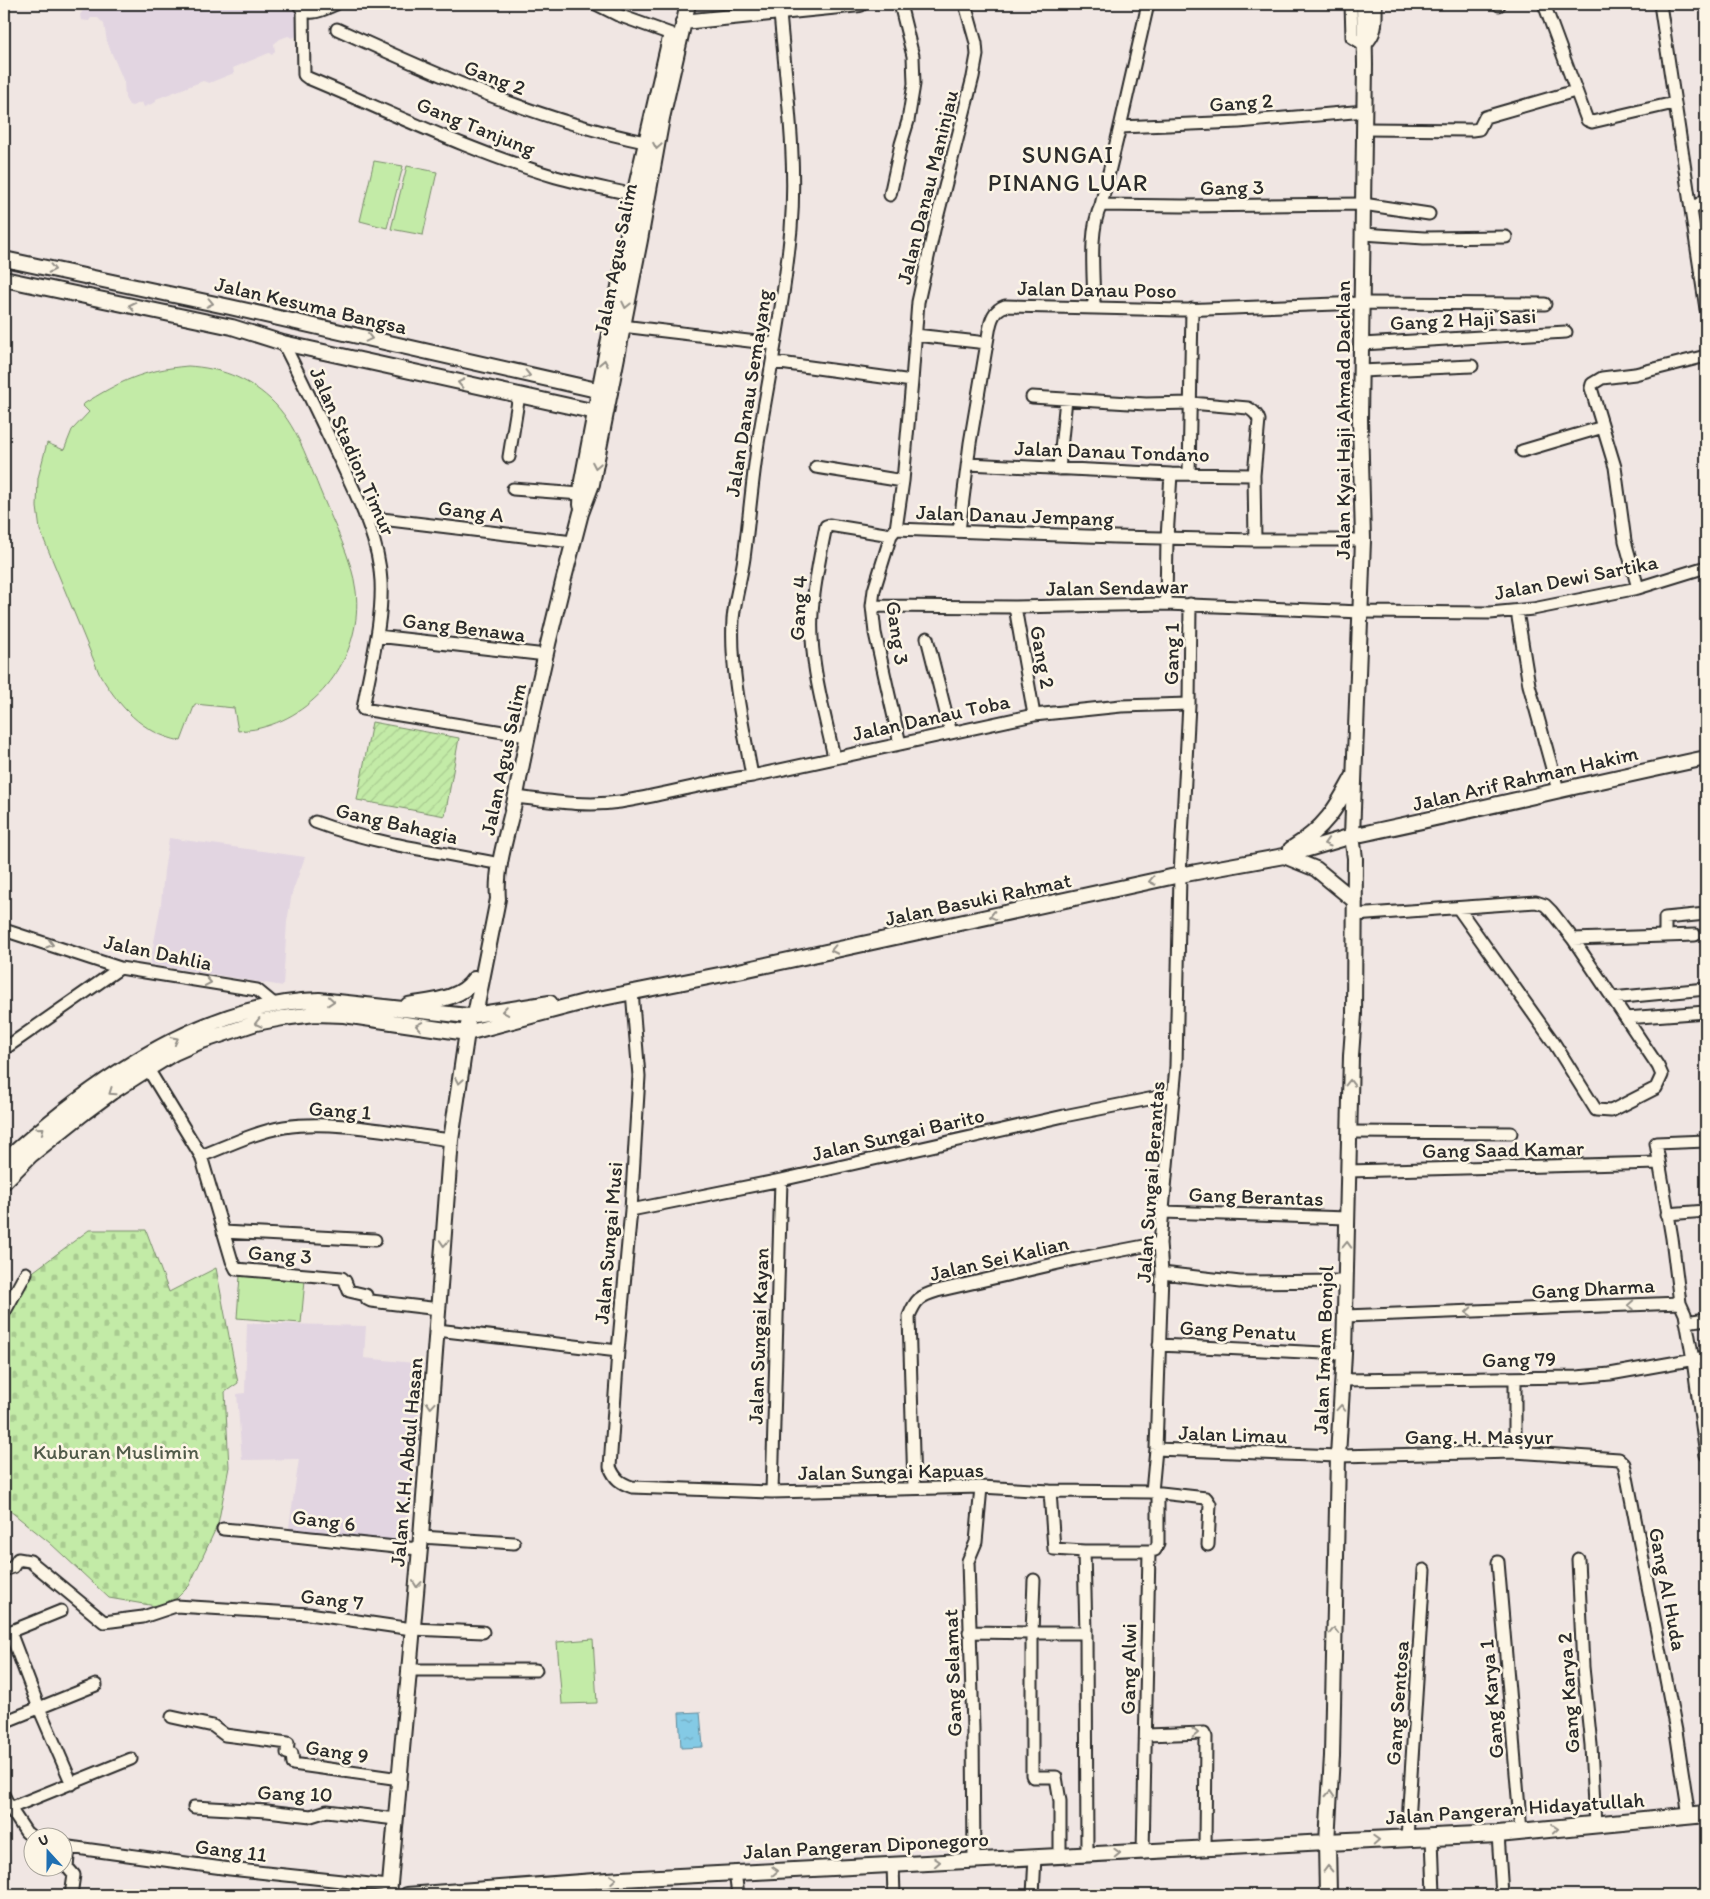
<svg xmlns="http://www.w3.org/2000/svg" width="1710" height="1899" viewBox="0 0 1710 1899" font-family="Itim,sans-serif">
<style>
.built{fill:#e2d5e1}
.grass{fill:#c3eba7;stroke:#778b69}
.cemetery{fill:url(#cemetery-stones);stroke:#778b69}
.garden{fill:url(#garden-furrows);stroke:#778b69}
.water{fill:url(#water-ripples);stroke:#608a9b}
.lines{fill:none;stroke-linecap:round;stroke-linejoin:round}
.minor-casing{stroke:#2b2b2b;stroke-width:15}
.tertiary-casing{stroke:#2b2b2b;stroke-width:18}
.secondary-casing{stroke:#2b2b2b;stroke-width:20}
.minor{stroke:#fcf5e5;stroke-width:11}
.tertiary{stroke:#fcf5e5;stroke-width:14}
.secondary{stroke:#fcf5e5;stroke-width:16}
.oneway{stroke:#949088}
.labels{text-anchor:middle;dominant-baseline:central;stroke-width:5;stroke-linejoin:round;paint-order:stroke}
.street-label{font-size:21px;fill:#2b2b2b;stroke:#fcf5e5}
.park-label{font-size:21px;fill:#515b4a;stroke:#fcf5e5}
.quarter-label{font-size:24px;letter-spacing:1px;fill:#2b2b2b;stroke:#fcf5e5}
</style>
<defs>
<pattern id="cemetery-stones" width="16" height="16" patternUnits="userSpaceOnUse" patternTransform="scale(1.25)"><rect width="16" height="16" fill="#c3eba7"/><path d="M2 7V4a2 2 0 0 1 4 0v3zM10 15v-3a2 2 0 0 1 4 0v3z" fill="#a8ca90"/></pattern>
<pattern id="garden-furrows" width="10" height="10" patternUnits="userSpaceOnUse" patternTransform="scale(1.25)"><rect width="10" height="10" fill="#c3eba7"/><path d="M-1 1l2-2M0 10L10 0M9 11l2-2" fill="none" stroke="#a8ca90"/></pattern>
<pattern id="water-ripples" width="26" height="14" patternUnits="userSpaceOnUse" patternTransform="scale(1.25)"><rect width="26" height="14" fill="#84cae5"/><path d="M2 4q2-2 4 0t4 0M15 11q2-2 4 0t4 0" fill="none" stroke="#6ca4ba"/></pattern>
</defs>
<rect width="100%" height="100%" fill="#f0e6e3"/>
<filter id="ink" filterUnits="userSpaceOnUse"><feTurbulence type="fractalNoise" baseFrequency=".02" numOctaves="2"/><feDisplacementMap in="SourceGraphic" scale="10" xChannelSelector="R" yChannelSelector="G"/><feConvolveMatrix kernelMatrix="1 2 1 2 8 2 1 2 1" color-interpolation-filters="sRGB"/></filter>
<g filter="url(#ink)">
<path class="built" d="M83 4H292L298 19 299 35 292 38 288 36 280 39 274 44 275 51 272 55 269 53 233 68 234 73 209 83 203 81 156 99V102L144 107 142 102 132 106 129 105 125 98 124 82 107 42 104 24 98 18H91L89 21 81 20 80 15 84 9Z
M169 838 305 857 292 893 287 922 283 986 150 964 161 904 164 871Z
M247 1323 366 1326 364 1358 424 1364 404 1548 288 1534 299 1459 242 1460 237 1394 245 1393Z"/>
<path class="grass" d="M374 161 403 166 387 228 360 221Z
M407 166 437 172 423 235 391 229Z
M188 366C219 368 246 377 270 399 297 424 308 462 322 495 334 525 352 558 356 591 363 653 321 713 260 728 253 730 245 730 238 731L234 708 195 704 181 741C141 733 119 706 99 673L40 530 37 507 38 478 47 443 64 450 72 430 89 412 82 405C120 381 143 370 188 366Z
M240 1276 305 1280 301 1323 237 1318Z
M593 1639 597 1703 562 1704 557 1642Z"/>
<path class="cemetery" d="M89 1230H146L169 1292 216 1268 238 1383 225 1392 229 1467 218 1524 189 1586 167 1608 109 1598 50 1543 4 1506V1309L22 1280Z"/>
<path class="garden" d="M372 722 459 738 445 816 357 800Z"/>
<path class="water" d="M700 1712 703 1747 681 1748 679 1713Z"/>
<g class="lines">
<g class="minor-casing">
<path id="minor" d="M596 4 618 15 671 34
M1351 4 1352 37 1365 45C1378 33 1376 20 1376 4
M1498 4 1499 5
M1544 4 1587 120 1592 122 1674 103
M1660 4 1706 309
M299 5C308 19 324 9 336 4
M303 10 304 75 308 78C390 112 471 152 556 177 582 184 608 189 634 195
M337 29C437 75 537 120 645 142
M1120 127 1239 122 1365 111
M1365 129 1472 130 1479 129 1485 117 1575 91
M890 195 901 144 908 121 914 84 913 56 900 4
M1101 205 1182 206 1363 204 1429 214
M1692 209 1706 199
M1363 234 1424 238 1506 237
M1094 307C1094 278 1088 231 1101 205L1120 127 1148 4
M622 326 774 344
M915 335 987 343
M283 343C302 380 320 418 338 456 356 495 379 537 381 581 383 624 370 666 363 709L527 736
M1362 344 1566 332
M773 362 912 381 903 481 896 529 1115 537 1255 540H1363
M1361 371 1472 366
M912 381 918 302 934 230 973 77 977 55 976 43 965 4
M1032 397 1146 404 1191 403 1248 408C1254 411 1257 414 1259 420L1254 475 1255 540
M1522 451 1603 427
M509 457 519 395
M968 464 1171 474 1254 475
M816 467 903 481
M1059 469 1066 399
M1189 474 1192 309
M513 489 581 494
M365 517 573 542
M895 530 891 535 874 590 872 606 875 633 900 744
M959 531 970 443 989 331C991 319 994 310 1005 306L1181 310 1362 303 1545 304
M1638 588 1625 541 1615 467 1591 388 1592 384 1602 378 1635 374 1706 356
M1166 604 1167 538 1171 474
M872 606 1015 607 1166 604 1361 612 1490 613 1533 609 1638 588 1706 567
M1015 607 1034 715
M1517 611 1529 685 1558 790
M377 636 546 655
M927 638 951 733
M1189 704 1190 604
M834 757C824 711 809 661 812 613 814 584 820 555 826 526L829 525 891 535
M752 776C743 725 730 671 733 619 735 598 741 579 744 558 749 520 752 481 758 443 770 372 784 301 791 229 797 157 786 85 780 13
M516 797C550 801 585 807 620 802 664 795 707 782 752 776L1034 715 1121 706 1189 704 1180 875 1176 1066 1160 1243 1162 1273 1156 1449 1152 1492
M315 822C374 844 439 852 501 864
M1354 915 1536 902 1545 905 1551 911 1573 939 1658 1066 1662 1075 1656 1088 1611 1111 1596 1110 1554 1043 1458 908
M4 930 120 968 257 990 274 1004
M1665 936V918L1706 914
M1573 939 1695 935
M632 991 639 1076 631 1210 618 1351 610 1467C615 1479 620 1483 632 1487L772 1492 981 1487 1050 1491 1152 1492 1206 1498 1210 1504 1208 1545
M1612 998 1706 989
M1626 1018 1706 1012
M4 1049 120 968
M148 1069 201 1156 232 1261 236 1269 342 1278 345 1281 349 1291 366 1295 367 1299 371 1301 439 1309
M1349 1132 1511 1133
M1706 1141 1656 1143 1672 1238 1680 1303 1685 1314 1693 1360 1706 1455
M201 1156C227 1146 255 1132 284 1127 335 1119 399 1134 451 1140
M1348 1171 1659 1163
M631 1210 781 1180 1064 1116 1174 1094
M1163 1212 1347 1218
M1667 1214 1706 1211
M223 1232 375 1240
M1162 1273 1240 1282 1345 1281
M4 1313 26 1273
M1345 1316 1680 1303
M1686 1322 1706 1319
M437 1330 618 1351
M1159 1345 1344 1354
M1515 1378V1452
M1343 1380 1577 1377 1610 1374 1706 1357
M1156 1449 1338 1456 1515 1452 1619 1459 1624 1464 1626 1472 1676 1731 1689 1816
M914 1488 909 1316C916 1299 920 1296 937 1291L1076 1259 1160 1243
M1050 1491 1054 1549 1084 1551 1086 1633
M772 1492 781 1180
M223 1529C289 1534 354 1544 420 1549
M421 1537 514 1543
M1084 1551H1149
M1578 1559 1583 1667 1591 1745 1595 1826
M1498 1562 1521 1832
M4 1570 13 1567 18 1559 30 1561 104 1622 143 1617 176 1606 309 1614 412 1629 483 1632
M1034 1580 1032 1633H1086L1087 1854
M10 1632 39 1708 72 1784
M969 1632 1032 1633V1775L1033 1777H1056L1060 1801V1856
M4 1634 61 1611
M410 1670H536
M172 1717 213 1726 225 1735 288 1743 287 1753 292 1754 293 1764 400 1779
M4 1722 96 1685
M1146 1735 1204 1733 1206 1737 1205 1848
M4 1796 10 1808 131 1759
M194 1807 267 1811 311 1816 327 1811 396 1819
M10 1808 26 1832 32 1837
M1498 1834 1502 1895
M1432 1837 1434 1895
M1407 1838 1424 1570
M62 1846 230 1869 389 1886
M69 1847 67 1867 74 1875 71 1895
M1143 1853 1149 1551 1155 1550 1158 1544V1493
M974 1859 973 1729 968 1561 976 1542 981 1487
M893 1865 894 1895
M735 1872 738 1895
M1033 1895 1035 1857"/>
</g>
<g class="tertiary-casing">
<path id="tertiary" d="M1364 4 1365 65 1360 419 1363 540 1352 836C1471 811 1588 783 1706 758
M683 22 860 4
M4 259 230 307 610 393
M4 279 232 327 283 343 605 414
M581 505 582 481 621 276 634 195 670 38
M1291 849C1325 828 1336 809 1354 775
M1284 856 1316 869 1355 901
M408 1005C430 1001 461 1000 474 979
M475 1015 498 899C495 865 509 829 516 795 534 700 556 606 581 513L592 484 640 240 662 118 688 4
M4 1162C87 1086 202 1003 319 1000L468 1016 550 1003
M4 1182 31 1155 85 1112 112 1092 148 1069 174 1053 199 1042 256 1023 283 1018 315 1014 344 1015 467 1033 588 1001 734 972 1180 875 1284 856 1352 836 1355 858 1354 1014 1351 1056 1344 1354 1338 1456 1332 1756 1327 1842 621 1879 407 1895
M389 1895 421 1537 451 1140 468 1025"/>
</g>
<g class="secondary-casing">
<path id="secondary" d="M1328 1895 1327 1842 1498 1834 1706 1814"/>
</g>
<use href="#minor" class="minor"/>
<use href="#tertiary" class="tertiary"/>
<use href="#secondary" class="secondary"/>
</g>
<defs><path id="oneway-chevron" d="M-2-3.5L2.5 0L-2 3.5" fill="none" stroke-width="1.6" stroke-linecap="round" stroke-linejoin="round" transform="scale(1.25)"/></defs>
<g class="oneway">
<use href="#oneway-chevron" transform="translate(657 146) rotate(100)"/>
<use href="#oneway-chevron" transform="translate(52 269) rotate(12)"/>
<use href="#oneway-chevron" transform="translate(210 303) rotate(12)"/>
<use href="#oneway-chevron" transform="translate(626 305) rotate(102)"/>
<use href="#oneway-chevron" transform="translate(132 306) rotate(-168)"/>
<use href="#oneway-chevron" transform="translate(369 338) rotate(13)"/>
<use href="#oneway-chevron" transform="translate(604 363) rotate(-79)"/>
<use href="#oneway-chevron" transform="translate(527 375) rotate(13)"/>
<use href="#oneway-chevron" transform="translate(461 383) rotate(-168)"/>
<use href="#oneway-chevron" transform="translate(596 465) rotate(101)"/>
<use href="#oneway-chevron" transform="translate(1327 843) rotate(163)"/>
<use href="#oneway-chevron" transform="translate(1152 881) rotate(168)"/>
<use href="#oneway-chevron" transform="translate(993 916) rotate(167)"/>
<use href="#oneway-chevron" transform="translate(50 944) rotate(17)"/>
<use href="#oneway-chevron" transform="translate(834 950) rotate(168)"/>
<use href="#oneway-chevron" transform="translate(208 982) rotate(10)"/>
<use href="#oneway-chevron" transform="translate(331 1001) rotate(5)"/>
<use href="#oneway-chevron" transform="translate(505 1011) rotate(171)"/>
<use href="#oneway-chevron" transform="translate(258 1023) rotate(166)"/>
<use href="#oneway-chevron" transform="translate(419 1026) rotate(-170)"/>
<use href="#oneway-chevron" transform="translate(175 1040) rotate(-28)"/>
<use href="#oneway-chevron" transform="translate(459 1081) rotate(100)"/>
<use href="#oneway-chevron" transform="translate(1350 1083) rotate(-89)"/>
<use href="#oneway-chevron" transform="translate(112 1092) rotate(145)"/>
<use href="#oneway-chevron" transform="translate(41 1130) rotate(-39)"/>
<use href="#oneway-chevron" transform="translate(444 1243) rotate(94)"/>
<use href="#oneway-chevron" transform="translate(1347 1245) rotate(-88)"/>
<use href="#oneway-chevron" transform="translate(1631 1305) rotate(177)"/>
<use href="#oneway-chevron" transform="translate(1469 1312) rotate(177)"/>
<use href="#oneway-chevron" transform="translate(431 1405) rotate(94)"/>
<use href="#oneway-chevron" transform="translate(1341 1408) rotate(-86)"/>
<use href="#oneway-chevron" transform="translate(417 1584) rotate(96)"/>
<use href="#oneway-chevron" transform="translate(1334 1631) rotate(-89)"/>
<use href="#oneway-chevron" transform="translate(1195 1733) rotate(-1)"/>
<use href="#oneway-chevron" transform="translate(1330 1794) rotate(-87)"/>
<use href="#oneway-chevron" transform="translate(1555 1829) rotate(-5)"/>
<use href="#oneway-chevron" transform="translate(1376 1840) rotate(-3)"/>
<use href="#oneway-chevron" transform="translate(1117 1853) rotate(-2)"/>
<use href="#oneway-chevron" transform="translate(937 1862) rotate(-4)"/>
<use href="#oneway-chevron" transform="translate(1328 1869) rotate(-91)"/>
<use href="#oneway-chevron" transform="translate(775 1871) rotate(-3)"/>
<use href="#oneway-chevron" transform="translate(613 1879) rotate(-5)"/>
</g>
</g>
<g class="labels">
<g class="street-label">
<text transform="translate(495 77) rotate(21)">Gang 2</text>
<text transform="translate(1241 102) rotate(-4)">Gang 2</text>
<text transform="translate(476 126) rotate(22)">Gang Tanjung</text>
<text transform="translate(927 187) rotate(-76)">Jalan Danau Maninjau</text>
<text transform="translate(1232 187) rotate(-1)">Gang 3</text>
<text transform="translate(615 259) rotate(-79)">Jalan Agus Salim</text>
<text transform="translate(1097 289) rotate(1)">Jalan Danau Poso</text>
<text transform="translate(311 305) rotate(13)">Jalan Kesuma Bangsa</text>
<text transform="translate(1463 319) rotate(-3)">Gang 2 Haji Sasi</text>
<text transform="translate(748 393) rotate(-81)">Jalan Danau Semayang</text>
<text transform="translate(1342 420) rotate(-90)">Jalan Kyai Haji Ahmad Dachlan</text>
<text transform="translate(353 451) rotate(66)">Jalan Stadion Timur</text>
<text transform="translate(1112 451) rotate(2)">Jalan Danau Tondano</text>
<text transform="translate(471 511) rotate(7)">Gang A</text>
<text transform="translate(1015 515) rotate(2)">Jalan Danau Jempang</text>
<text transform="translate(1576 577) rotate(-11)">Jalan Dewi Sartika</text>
<text transform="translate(1117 587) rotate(-1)">Jalan Sendawar</text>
<text transform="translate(798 608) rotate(-87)">Gang 4</text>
<text transform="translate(464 627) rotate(7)">Gang Benawa</text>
<text transform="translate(898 633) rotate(82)">Gang 3</text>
<text transform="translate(1171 654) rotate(-89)">Gang 1</text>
<text transform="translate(1043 657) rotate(80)">Gang 2</text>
<text transform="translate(931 717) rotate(-12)">Jalan Danau Toba</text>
<text transform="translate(503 759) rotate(-78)">Jalan Agus Salim</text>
<text transform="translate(1525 778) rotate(-13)">Jalan Arif Rahman Hakim</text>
<text transform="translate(397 823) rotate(13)">Gang Bahagia</text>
<text transform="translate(978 899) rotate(-12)">Jalan Basuki Rahmat</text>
<text transform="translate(158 952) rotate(12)">Jalan Dahlia</text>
<text transform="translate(340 1110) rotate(4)">Gang 1</text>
<text transform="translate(898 1134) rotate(-13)">Jalan Sungai Barito</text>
<text transform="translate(1503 1149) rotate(-1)">Gang Saad Kamar</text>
<text transform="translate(1150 1182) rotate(-86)">Jalan Sungai Berantas</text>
<text transform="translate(1256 1196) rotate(2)">Gang Berantas</text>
<text transform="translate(608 1243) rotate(-85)">Jalan Sungai Musi</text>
<text transform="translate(280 1254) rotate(4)">Gang 3</text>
<text transform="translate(999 1258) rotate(-13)">Jalan Sei Kalian</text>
<text transform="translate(1593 1288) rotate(-3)">Gang Dharma</text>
<text transform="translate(1238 1330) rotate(3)">Gang Penatu</text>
<text transform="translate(758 1336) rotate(-88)">Jalan Sungai Kayan</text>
<text transform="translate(1323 1350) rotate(-88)">Jalan Imam Bonjol</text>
<text transform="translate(1519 1359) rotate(-1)">Gang 79</text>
<text transform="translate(1233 1434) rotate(2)">Jalan Limau</text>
<text x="1479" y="1436">Gang. H. Masyur</text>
<text transform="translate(406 1462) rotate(-85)">Jalan K.H. Abdul Hasan</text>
<text transform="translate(891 1471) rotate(-1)">Jalan Sungai Kapuas</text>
<text transform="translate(324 1520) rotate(7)">Gang 6</text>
<text transform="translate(1668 1589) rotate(79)">Gang Al Huda</text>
<text transform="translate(332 1599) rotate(7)">Gang 7</text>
<text transform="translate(1128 1669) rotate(-89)">Gang Alwi</text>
<text transform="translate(952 1673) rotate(-92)">Gang Selamat</text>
<text transform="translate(1568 1693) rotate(-94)">Gang Karya 2</text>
<text transform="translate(1491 1699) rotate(-95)">Gang Karya 1</text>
<text transform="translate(1397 1703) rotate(-86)">Gang Sentosa</text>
<text transform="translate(337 1751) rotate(9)">Gang 9</text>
<text transform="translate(295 1793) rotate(2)">Gang 10</text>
<text transform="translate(1515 1808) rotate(-4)">Jalan Pangeran Hidayatullah</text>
<text transform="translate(866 1845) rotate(-3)">Jalan Pangeran Diponegoro</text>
<text transform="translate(231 1850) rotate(7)">Gang 11</text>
</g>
<g class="park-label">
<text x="116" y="1451">Kuburan Muslimin</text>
</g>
<g class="quarter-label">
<text x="1068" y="154">SUNGAI<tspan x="1068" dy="28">PINANG LUAR</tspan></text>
</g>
</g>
<rect width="1710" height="1899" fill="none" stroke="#fcf5e5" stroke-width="20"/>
<rect x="10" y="10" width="1690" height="1879" fill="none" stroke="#2b2b2b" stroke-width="2" filter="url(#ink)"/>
<g transform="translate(48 1852) rotate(339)"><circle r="24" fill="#fcf5e5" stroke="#a8a49b"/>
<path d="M0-4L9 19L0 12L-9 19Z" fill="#1f6fb2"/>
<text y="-8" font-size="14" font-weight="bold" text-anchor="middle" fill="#2b2b2b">U</text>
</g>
</svg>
